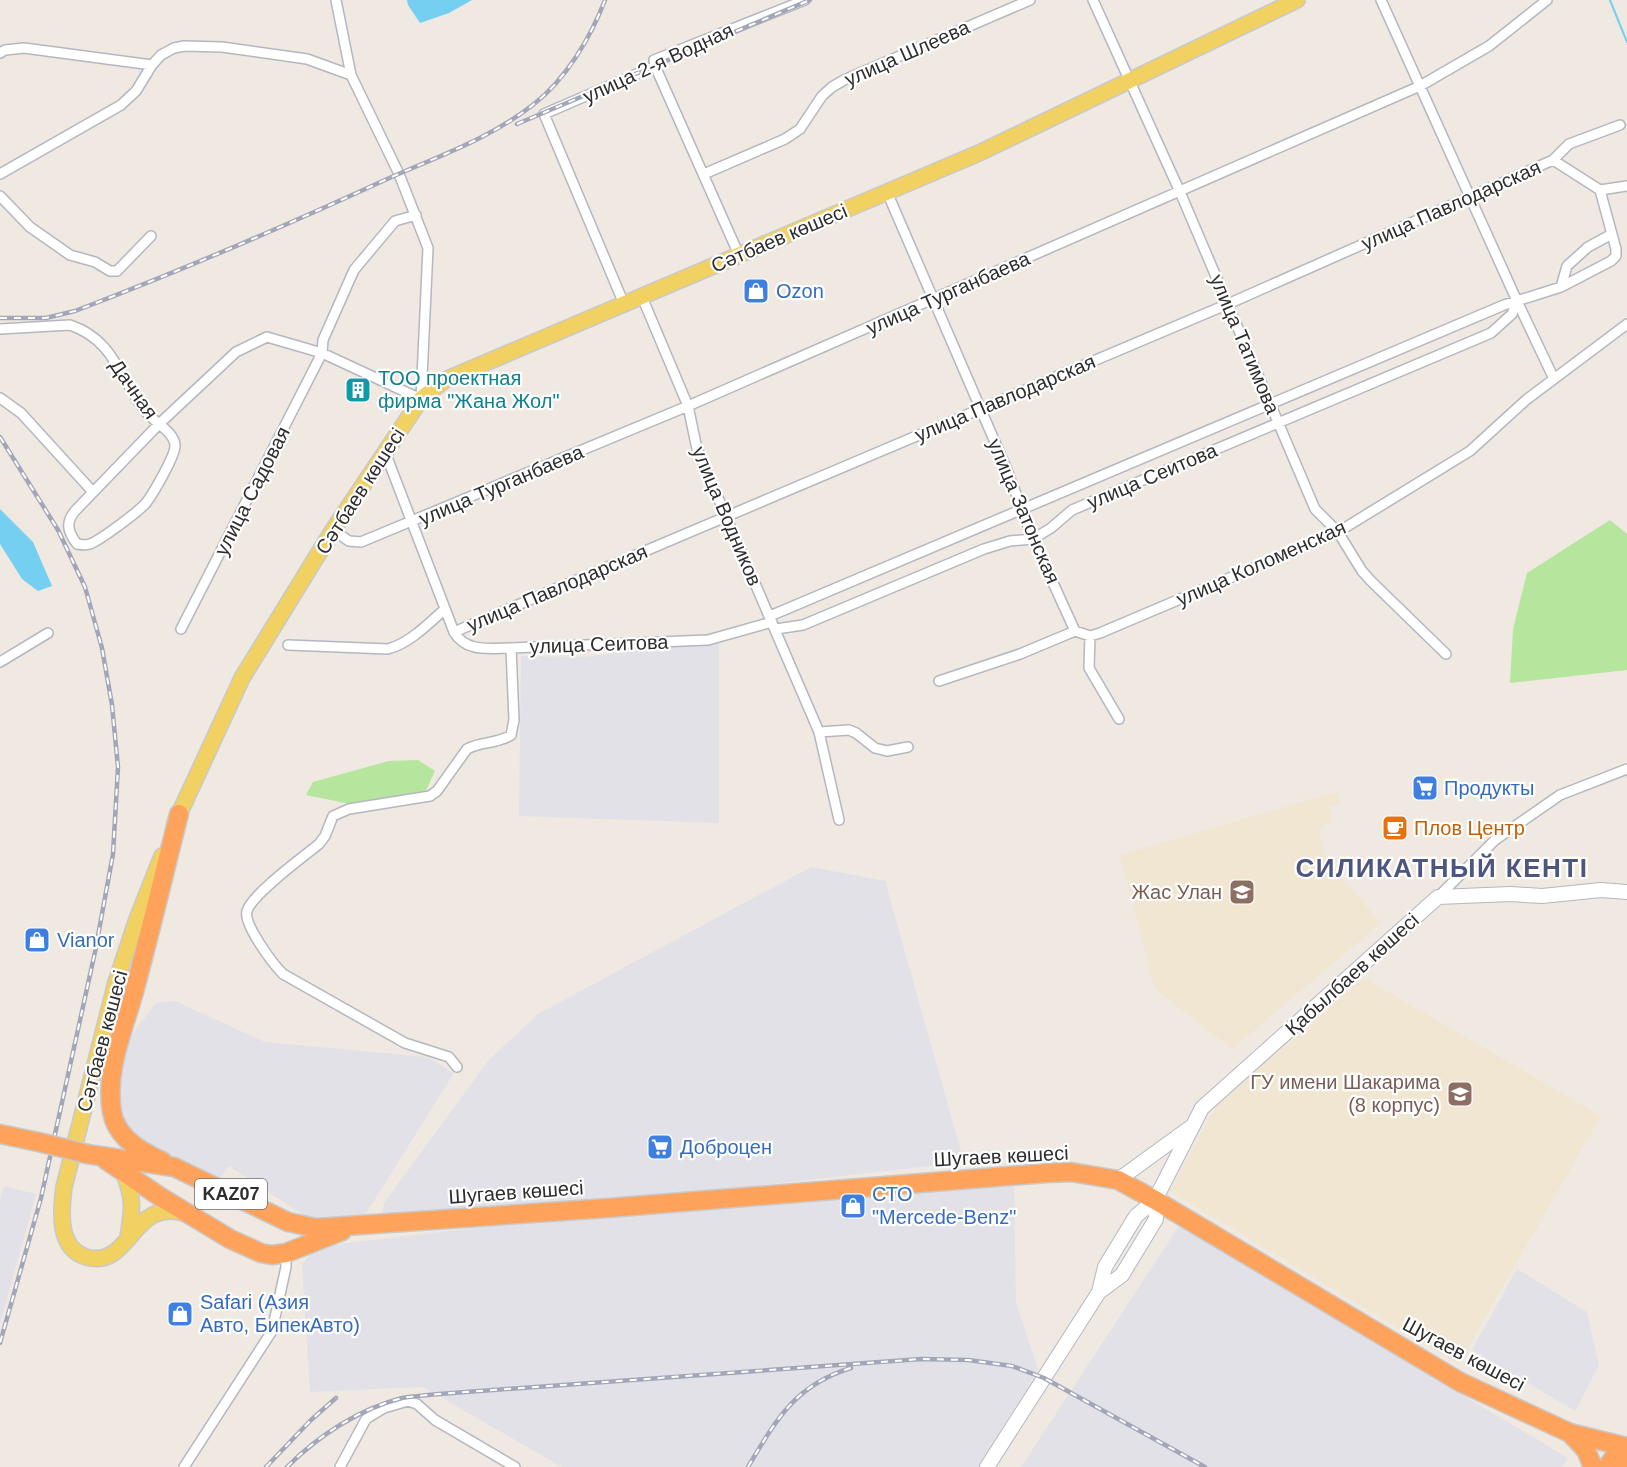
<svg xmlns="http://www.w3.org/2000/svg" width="1627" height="1467" viewBox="0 0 1627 1467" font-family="Helvetica,sans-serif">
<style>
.industrial{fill:#e3e1e8}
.education{fill:#f0e6d1}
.green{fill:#b6e59e}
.water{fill:#75cff0}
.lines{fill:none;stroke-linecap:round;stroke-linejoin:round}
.stream{stroke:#75cff0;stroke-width:2}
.street-casing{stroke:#b4b7c1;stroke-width:12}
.secondary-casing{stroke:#b4b7c1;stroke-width:16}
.primary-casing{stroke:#c9c9c9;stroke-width:18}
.highway-casing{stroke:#c9c9c9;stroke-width:21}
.street{stroke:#fff;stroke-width:9}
.secondary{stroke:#fff;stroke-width:14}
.primary{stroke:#f2d163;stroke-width:15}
.highway{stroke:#ffa35c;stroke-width:18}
.rail-casing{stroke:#a3a6b8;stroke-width:4.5}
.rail{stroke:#fff;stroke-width:2;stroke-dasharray:7;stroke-linecap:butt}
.highway-bridge-casing{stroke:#c9c9c9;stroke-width:21;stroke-linecap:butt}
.highway-bridge{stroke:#ffa35c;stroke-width:18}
.labels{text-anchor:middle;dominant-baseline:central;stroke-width:4.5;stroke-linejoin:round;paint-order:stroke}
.shield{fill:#fff;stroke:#6d6d6d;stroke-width:1.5}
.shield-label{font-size:18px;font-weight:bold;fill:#2e2e2e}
.street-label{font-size:20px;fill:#2e2e2e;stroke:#fff}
.shop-label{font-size:20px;fill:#366cbe;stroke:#fff;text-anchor:start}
.culture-label{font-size:20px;fill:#0d838f;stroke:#fff;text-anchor:start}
.food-label{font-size:20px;fill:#c56008;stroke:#fff;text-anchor:start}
.education-label{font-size:20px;fill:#785e54;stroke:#fff;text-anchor:end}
.district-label{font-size:26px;font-weight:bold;letter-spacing:1.5px;fill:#4d5680;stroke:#fff}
</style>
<rect width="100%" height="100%" fill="#efe9e1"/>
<path class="industrial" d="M719 640V823L519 816 521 656 584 657Z
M811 867 885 881 964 1162 739 1188 469 1212 382 1216 384 1203 488 1061 538 1014Z
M175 1001 265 1042 427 1057 454 1073 362 1220H311L229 1166 218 1181 136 1139 118 1110V1072L130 1037 156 1003Z
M1014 1183 1016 1302 1038 1369 980 1467H562L423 1387 310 1392 302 1265 314 1247 702 1201Z
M4 1186 36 1194 0 1324V1201Z
M1179 1226 1568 1458 1562 1467H1021Z
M1517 1269 1587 1312 1599 1365 1575 1411 1472 1350Z"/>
<path class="education" d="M1337 792 1340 803 1328 807 1332 821 1318 829 1327 861 1381 923 1232 1049 1155 989 1120 855Z
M1364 978 1601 1116 1458 1364 1170 1191 1218 1104Z"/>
<path class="green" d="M1610 520 1627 534V670L1510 683 1513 629 1527 573Z
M418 760 435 771 424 795 360 806 306 795 313 782 389 761Z"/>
<path class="water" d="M407 0H472L449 13 420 23 408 5Z
M0 509 33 542 52 586 38 591 22 579 0 544Z"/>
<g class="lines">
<path class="stream" d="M1610 0 1627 42"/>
<g class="street-casing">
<path id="street" d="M1093 0 1180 192 1315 509 1338 532 1362 571 1371 581 1446 654
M1381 0 1517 301 1554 379
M0 53 5 50 24 48 152 65
M655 66 739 255
M1553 160 1569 144 1620 125
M0 174 121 105 136 91 152 65 161 55 174 48 184 46 222 47 307 59 351 75
M704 174 785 139 800 129 822 96 832 87 844 80 1030 0
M887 192 1007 470 1033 539 1075 631
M0 196 30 227 70 255 95 262 110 271H117L151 236
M1561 287 1567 266 1588 247 1612 234
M642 297 688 406 697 449 819 732 839 820
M624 304 544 114 655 66 654 60 805 0
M0 329 70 325C115 340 120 380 146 412 154 422 175 432 175 446 175 456 153 494 146 503 138 512 102 539 90 544 86 545 82 545 77 544 68 532 65 523 75 511L159 424 236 352 267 337 322 353 421 399 428 248 399 174 351 75 336 0
M0 398 21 413 93 492
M385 452 454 632C466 653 490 648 511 648L708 640 772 622
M333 530 349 541 361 542 688 406 1420 86 1489 46 1547 0
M770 616 1504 305 1561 287 1611 261 1616 256V249L1600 190
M181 629 322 353 323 340 354 270 395 221 416 215
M776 629 803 625 984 549 1010 541 1033 539 1051 528 1072 510 1491 333 1512 314 1517 301
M454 632 1228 304 1553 160 1600 190 1627 186
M1090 636 1089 668 1119 719
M288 645 388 649C410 643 428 624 445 609
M0 662 48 633
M939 681 1020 654 1075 631 1090 636 1100 633 1338 532 1470 451 1526 400 1627 324
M819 732 849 730 856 733 875 748 887 751 908 747
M1438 897 1495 840 1560 795 1627 769
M457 1067 449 1057 405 1043 283 974C273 964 243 924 247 911 252 894 303 857 319 844L325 836 333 816 349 809 430 796 437 791 467 749C481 741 498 744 511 735L514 720 511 648
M184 1467 272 1331 286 1267V1253
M340 1467 366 1419 384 1408 408 1401 417 1404 435 1420 515 1467"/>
</g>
<g class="secondary-casing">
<path id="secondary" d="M1118 1180 1191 1127
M1099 1292 1122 1275 1156 1219 1155 1200
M987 1467 1099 1292 1105 1267 1136 1216 1155 1200 1202 1108 1438 897 1510 894 1542 896 1601 890 1627 892"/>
</g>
<g class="primary-casing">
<path id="primary" d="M175 823 242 678 333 530 421 399 445 380 979 153 1297 0
M162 856 137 919 116 982 64 1187C61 1210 57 1248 86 1257 96 1260 104 1259 112 1254 128 1244 136 1224 153 1215 164 1210 173 1210 185 1213
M122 1169C134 1197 133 1208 128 1237"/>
</g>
<g class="highway-casing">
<path id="highway" d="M0 1134 43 1143
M87 1154 174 1167 288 1222 316 1228 608 1208 1047 1173 1071 1172 1118 1180 1155 1200 1460 1382 1570 1433 1627 1447
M106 1160 159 1196 230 1239 261 1253 272 1255 286 1253 342 1231
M162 1161C141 1152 116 1137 112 1112 105 1071 123 1031 134 992 150 933 164 873 179 814
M1570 1433 1586 1450 1593 1467
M1607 1467 1622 1446
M1622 1467 1627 1463"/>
</g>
<use href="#street" class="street"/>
<use href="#secondary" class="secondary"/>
<use href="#primary" class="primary"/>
<use href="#highway" class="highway"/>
<g class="rail-casing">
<path id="rail" d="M517 124 810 0
M0 318H46L75 311C180 271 283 227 385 180 436 157 490 139 534 104 566 79 591 37 605 0
M0 437 58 530 85 587 102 648 112 705 118 767 113 854 95 952 41 1198 0 1343
M266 1467 311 1420 336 1398
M287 1467C318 1436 359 1409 402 1398 414 1396 427 1395 439 1394L921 1359 968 1360 1012 1366 1044 1378 1205 1467
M748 1467C776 1420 795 1385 851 1368"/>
</g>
<use href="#rail" class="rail"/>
<g class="highway-bridge-casing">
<path id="highway-bridge" d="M43 1143 87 1154"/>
</g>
<use href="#highway-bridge" class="highway-bridge"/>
</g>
<defs>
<g id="shop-square" transform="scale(1.35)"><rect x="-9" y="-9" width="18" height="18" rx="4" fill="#3f7fe0" stroke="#fff"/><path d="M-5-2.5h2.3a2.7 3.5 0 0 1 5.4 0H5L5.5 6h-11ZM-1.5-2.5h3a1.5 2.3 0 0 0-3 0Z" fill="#fff"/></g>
<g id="building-square" transform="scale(1.35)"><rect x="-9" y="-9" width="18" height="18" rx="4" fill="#0f9aa8" stroke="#fff"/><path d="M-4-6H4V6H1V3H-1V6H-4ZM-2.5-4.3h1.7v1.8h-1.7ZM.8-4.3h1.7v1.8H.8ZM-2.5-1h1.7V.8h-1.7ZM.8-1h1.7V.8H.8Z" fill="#fff"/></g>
<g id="supermarket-square" transform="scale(1.35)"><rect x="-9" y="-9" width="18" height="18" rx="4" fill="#3f7fe0" stroke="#fff"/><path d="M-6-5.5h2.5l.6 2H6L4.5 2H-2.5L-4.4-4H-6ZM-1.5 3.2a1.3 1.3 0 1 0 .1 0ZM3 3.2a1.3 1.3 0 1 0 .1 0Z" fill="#fff"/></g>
<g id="cafe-square" transform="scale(1.35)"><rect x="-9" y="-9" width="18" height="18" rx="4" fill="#e8710a" stroke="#fff"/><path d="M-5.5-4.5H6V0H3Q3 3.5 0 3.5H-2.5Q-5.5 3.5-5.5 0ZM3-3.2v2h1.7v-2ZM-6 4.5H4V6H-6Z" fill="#fff"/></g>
<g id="school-square" transform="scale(1.35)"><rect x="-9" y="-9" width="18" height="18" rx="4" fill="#8d6e63" stroke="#fff"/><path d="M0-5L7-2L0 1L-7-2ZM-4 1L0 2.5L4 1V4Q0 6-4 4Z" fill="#fff"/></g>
</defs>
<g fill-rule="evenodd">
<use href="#shop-square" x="756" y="291"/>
<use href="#building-square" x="358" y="390"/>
<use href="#supermarket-square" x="1425" y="788"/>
<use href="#cafe-square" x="1395" y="828"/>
<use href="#school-square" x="1242" y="892"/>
<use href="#shop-square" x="37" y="940"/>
<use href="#school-square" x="1460" y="1094"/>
<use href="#supermarket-square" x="660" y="1147"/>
<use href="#shop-square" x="853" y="1206"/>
<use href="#shop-square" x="180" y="1314"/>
</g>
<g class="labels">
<rect class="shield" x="195" y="1179" width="72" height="30" rx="4.5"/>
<g class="shield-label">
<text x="231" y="1194">KAZ07</text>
</g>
<g class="street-label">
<text transform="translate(907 53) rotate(-24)">улица Шлеева</text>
<text transform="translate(658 63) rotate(-25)">улица 2-я Водная</text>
<text transform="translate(1451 205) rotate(-24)">улица Павлодарская</text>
<text transform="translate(779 238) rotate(-23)">Сәтбаев көшесі</text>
<text transform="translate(948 293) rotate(-24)">улица Турганбаева</text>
<text transform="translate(1245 344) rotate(67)">улица Татимова</text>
<text transform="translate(134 389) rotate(55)">Дачная</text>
<text transform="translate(1005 398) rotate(-23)">улица Павлодарская</text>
<text transform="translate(1152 476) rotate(-23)">улица Сеитова</text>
<text transform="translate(501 485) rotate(-23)">улица Турганбаева</text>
<text transform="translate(252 491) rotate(-63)">улица Садовая</text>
<text transform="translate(360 491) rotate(-57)">Сәтбаев көшесі</text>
<text transform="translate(1024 511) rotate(67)">улица Затонская</text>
<text transform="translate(727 516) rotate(67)">улица Водников</text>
<text transform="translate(1261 563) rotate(-24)">улица Коломенская</text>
<text transform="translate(557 588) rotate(-23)">улица Павлодарская</text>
<text transform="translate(599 644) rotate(-2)">улица Сеитова</text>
<text transform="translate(1352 974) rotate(-42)">Қабылбаев көшесі</text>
<text transform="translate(102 1041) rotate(-75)">Сәтбаев көшесі</text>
<text transform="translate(1001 1156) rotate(-3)">Шугаев көшесі</text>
<text transform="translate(516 1192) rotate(-4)">Шугаев көшесі</text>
<text transform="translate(1464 1354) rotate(28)">Шугаев көшесі</text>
</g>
<g class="shop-label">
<text x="776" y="291">Ozon</text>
<text x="1444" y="788">Продукты</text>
<text x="57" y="940">Vianor</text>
<text x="680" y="1147">Доброцен</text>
<text x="872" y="1194">СТО<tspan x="872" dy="23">"Mercede-Benz"</tspan></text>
<text x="200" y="1302">Safari (Азия<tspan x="200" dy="23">Авто, БипекАвто)</tspan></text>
</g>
<g class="culture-label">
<text x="378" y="378">ТОО проектная<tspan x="378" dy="23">фирма "Жана Жол"</tspan></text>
</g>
<g class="food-label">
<text x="1414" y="828">Плов Центр</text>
</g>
<g class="education-label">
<text x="1222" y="892">Жас Улан</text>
<text x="1440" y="1082">ГУ имени Шакарима<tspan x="1440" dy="23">(8 корпус)</tspan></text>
</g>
<g class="district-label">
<text x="1442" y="868">СИЛИКАТНЫЙ КЕНТІ</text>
</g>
</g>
</svg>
